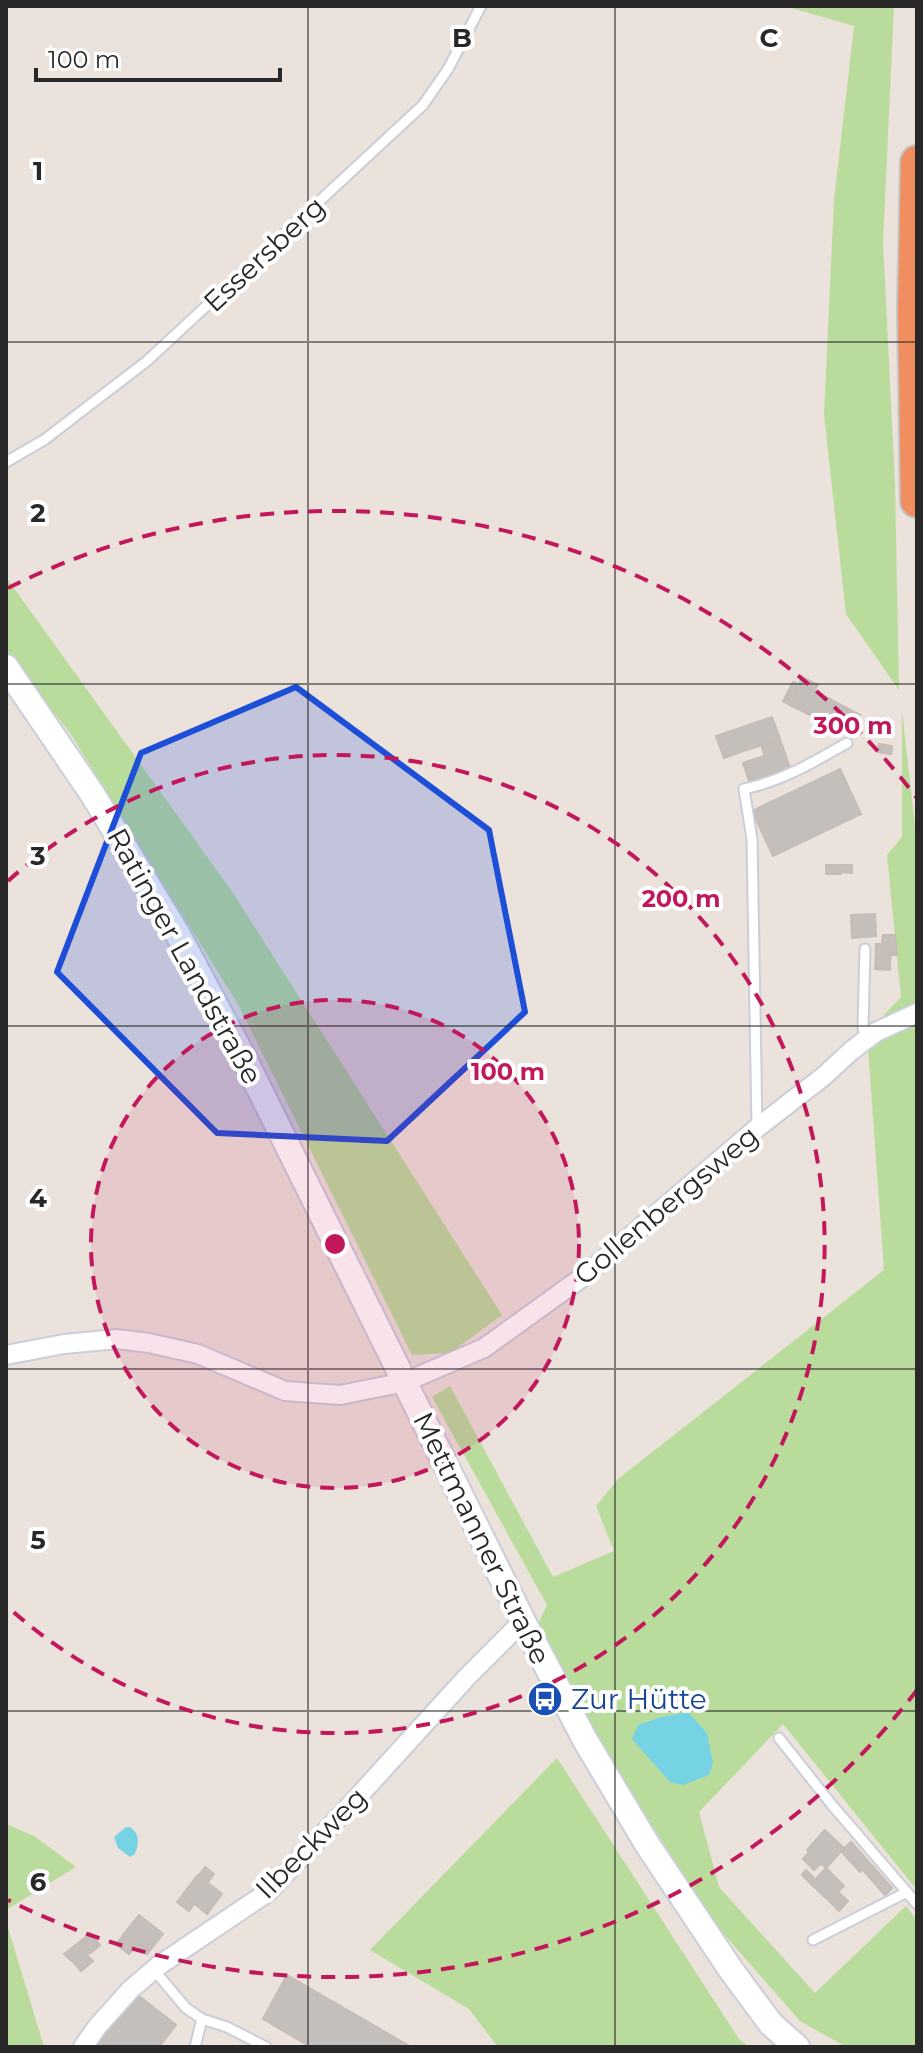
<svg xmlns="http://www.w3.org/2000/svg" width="923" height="2053" viewBox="0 0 923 2053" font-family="Montserrat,sans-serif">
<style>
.green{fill:#b9dc9c}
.water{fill:#76d3e4}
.building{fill:#c5bfbb;stroke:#c5bdb5;stroke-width:2}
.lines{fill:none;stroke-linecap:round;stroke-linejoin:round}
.service-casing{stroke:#caced9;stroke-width:13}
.minor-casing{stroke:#caced9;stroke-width:22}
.secondary-casing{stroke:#caced9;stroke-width:28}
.motorway-casing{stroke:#c3c3c3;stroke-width:36}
.service{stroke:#fff;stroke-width:9}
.minor{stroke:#fff;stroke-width:18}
.secondary{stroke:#fff;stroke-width:24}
.motorway{stroke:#f08e5f;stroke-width:32}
.marked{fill:#1d4ed8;fill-opacity:0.2;stroke:#1d4ed8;stroke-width:6;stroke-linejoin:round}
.grid{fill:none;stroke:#282828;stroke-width:2;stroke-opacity:0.55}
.ring{fill:none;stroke:#c2185b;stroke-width:4;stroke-dasharray:14 10}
.labels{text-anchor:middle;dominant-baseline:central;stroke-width:8;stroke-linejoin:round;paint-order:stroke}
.street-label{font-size:28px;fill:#282828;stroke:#fff}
.transit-label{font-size:28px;fill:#164399;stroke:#fff;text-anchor:start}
.grid-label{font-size:26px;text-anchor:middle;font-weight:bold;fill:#282828;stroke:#fff;stroke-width:8;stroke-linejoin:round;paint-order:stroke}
.centre{fill:#c2185b;stroke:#fff;stroke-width:4}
.ring-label{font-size:24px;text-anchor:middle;font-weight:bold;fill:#c2185b;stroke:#fff;stroke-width:8;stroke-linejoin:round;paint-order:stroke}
</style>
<rect width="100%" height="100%" fill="#eae2db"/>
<path class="green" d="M785 6H894L883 242 895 484 899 690 846 614 824 415 834 200 854 26Z
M6 577 231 890 502 1315 450 1353 412 1355 239 1006 70 733 6 651Z
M902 711 917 843V1890L783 1724 699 1812 719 1887 815 1993 906 1906 917 1920V2047H846L800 2021 715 1924 603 1748 539 1622 547 1605 432 1397 450 1386 553 1577 614 1551 596 1506 618 1479 884 1270 868 1048 893 1034 884 1015 901 997 887 855 902 837Z
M557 1758 739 2039 750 2047H498L469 2009 370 1950Z
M6 1824 34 1836 76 1867 6 1910Z
M6 1921 44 2047H6Z"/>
<path class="water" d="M688 1712 707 1733 713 1763 709 1775 683 1785 670 1782 632 1739 638 1725 661 1717Z
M126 1827H130C140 1834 139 1843 135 1854L130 1857 118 1848 114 1837Z"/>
<path class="building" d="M802 677 818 685 814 691 799 685Z
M793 682 800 685 790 705 783 701Z
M801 684 860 715 850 735 790 705Z
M772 717 780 739 747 750 740 728Z
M740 728 747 750 724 758 716 736Z
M780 739 790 768 771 774 761 745Z
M879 744 892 746 891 754 878 752Z
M764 756 771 774 749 781 743 763Z
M840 769 861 814 773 856 752 811Z
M826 865H841V874H826Z
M841 865H852V873L841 872Z
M875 914 876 936 852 938 851 915Z
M883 935H895L897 955H891V944H882Z
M876 944H891L890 970 875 969Z
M825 1830 844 1848 826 1868 807 1850Z
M851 1842 892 1888 885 1895 862 1869 860 1872 841 1851Z
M809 1852 821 1863 814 1870 803 1859Z
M205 1867 214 1874 208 1882 199 1875Z
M826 1868 844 1886 829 1901 811 1884Z
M806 1870 815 1879 811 1884 802 1875Z
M198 1875 222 1894 207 1914 183 1894Z
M838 1892 848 1901 839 1911 829 1901Z
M183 1895 194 1904 189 1911 177 1902Z
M139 1915 163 1934 147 1954 123 1935Z
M90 1933 100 1945 92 1952 82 1940Z
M124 1935 136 1945 129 1954 116 1944Z
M82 1940 92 1952 86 1955 75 1964 64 1954Z
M86 1955 93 1961 81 1971 75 1964Z
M287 1975 411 2047H311L263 2019Z
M134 1992 176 2025 159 2047H91Z"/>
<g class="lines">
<g class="service-casing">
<path id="service" d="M6 462 44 440 147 361 423 105 448 69 481 6
M865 949 863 1027 865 1040
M757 1128 752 839 744 789C782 781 814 762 847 743
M779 1738 832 1805 917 1904
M813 1940 907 1892
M154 1970 186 2008 202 2019 227 2027 266 2047
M195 2047 202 2019"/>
</g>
<g class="minor-casing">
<path id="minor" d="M6 1355 64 1344 117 1339 149 1343 198 1354 285 1391 340 1395 405 1382 484 1348 584 1276 757 1128 824 1076 851 1051 876 1032 917 1013
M83 2047 97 2027 130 1990 158 1966 268 1892 344 1812 467 1677 523 1621"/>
</g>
<g class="secondary-casing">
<path id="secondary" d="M6 667 93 795 177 933 244 1058 523 1621 585 1740 647 1844 731 1970 771 2024 797 2047"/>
</g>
<g class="motorway-casing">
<path id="motorway" d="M917 162 914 310 917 501"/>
</g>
<use href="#service" class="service"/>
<use href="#minor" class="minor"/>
<use href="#secondary" class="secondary"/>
<use href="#motorway" class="motorway"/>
</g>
<path class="marked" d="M296 687 489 830 525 1012 387 1141 217 1133 57 972 141 753Z"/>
<path class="grid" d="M308 6V2047M615 6V2047M6 342H917M6 684H917M6 1026H917M6 1369H917M6 1711H917"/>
<circle cx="335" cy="1244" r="244" fill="#c2185b" fill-opacity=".12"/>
<g class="ring">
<circle cx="335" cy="1244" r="244"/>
<path d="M8 881A489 489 0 1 1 8 1607"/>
<path d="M917 1690A733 733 0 0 1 8 1900M8 588A733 733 0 0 1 917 798"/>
</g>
<defs>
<g id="bus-disc" transform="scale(1.8)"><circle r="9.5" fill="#1a4fb4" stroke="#fff"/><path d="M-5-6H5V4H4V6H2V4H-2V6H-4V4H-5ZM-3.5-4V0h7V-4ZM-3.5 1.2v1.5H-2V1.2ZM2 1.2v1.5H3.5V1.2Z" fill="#fff"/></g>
</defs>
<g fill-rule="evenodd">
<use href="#bus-disc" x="545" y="1699"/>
</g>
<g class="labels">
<g class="street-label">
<text transform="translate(264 254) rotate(-43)">Essersberg</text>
<text transform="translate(185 956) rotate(61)">Ratinger Landstraße</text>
<text transform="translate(666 1205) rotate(-40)">Gollenbergsweg</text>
<text transform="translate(482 1538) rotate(64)">Mettmanner Straße</text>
<text transform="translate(311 1843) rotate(-45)">Ilbeckweg</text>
</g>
<g class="transit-label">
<text x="571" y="1699">Zur Hütte</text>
</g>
</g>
<g class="grid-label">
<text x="462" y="47">B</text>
<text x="769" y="47">C</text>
<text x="38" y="180">1</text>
<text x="38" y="522">2</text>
<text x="38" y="865">3</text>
<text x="38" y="1207">4</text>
<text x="38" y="1549">5</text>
<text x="38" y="1891">6</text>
</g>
<circle cx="335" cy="1244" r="12" class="centre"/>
<g class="ring-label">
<text x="853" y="734">300 m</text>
<text x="681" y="907">200 m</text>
<text x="508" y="1080">100 m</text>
</g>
<rect width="923" height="2053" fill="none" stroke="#282828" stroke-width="16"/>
<path d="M36 68v12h244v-12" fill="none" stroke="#282828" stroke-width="4"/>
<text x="48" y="68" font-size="24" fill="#282828" stroke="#ffffff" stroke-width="6" paint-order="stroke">100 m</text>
</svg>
